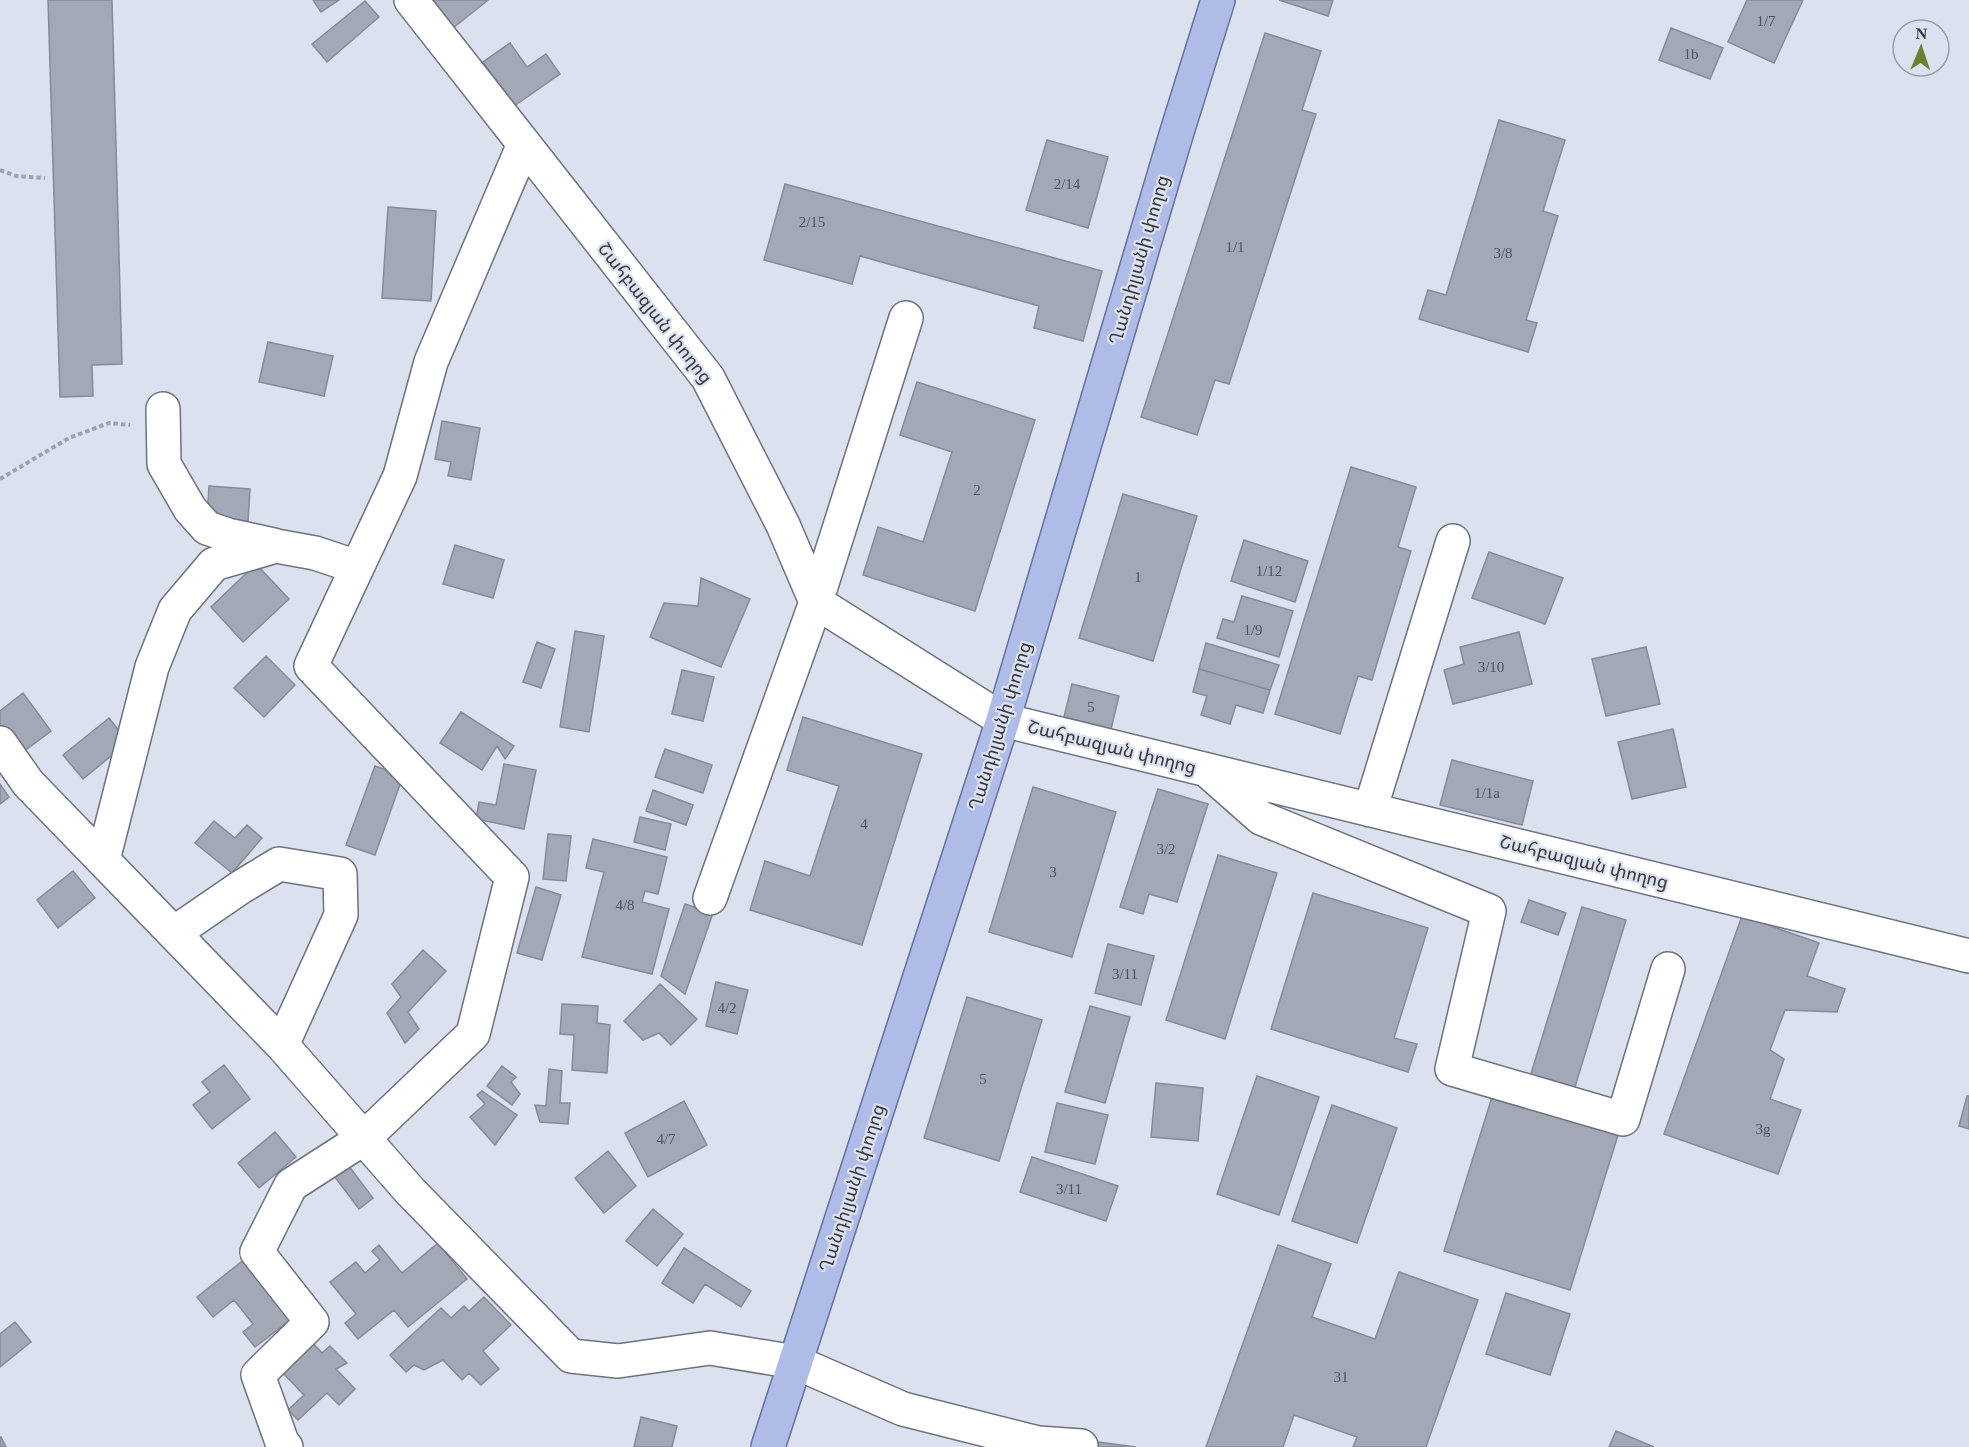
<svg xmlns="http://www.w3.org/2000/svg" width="1969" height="1447" viewBox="0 0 1969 1447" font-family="'Times New Roman','Noto Sans Armenian',serif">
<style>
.building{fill:#a3a8b6;stroke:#868b98;stroke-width:1.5}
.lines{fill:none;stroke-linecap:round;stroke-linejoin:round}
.minor-casing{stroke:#6e727f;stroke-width:36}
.major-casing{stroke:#6271a2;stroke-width:36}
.path{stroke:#9ea2ad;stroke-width:4;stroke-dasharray:4.5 3;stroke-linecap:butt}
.minor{stroke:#fff;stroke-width:33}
.major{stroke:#b0bce8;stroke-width:33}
.labels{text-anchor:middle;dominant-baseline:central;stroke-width:4.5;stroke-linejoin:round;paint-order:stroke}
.number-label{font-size:15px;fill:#50535a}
.street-label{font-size:18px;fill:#35373c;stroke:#dce1ef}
</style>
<rect width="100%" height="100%" fill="#dce1ef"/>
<path class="building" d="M48 0H112L122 364 92 365 93 396 60 397Z
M313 0H339L321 12Z
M431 0H488L453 28Z
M1279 0H1333L1328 16Z
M1747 0H1803L1774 63 1728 42Z
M365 1 379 17 327 62 312 44Z
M1671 28 1723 48 1710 79 1659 60Z
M1265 33 1321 51 1302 110 1316 114 1229 384 1215 380 1197 435 1141 417Z
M510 43 527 67 546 54 560 74 514 106 483 62Z
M1499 120 1565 140 1543 211 1558 216 1526 320 1537 323 1528 352 1419 319 1428 290 1446 295Z
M1047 140 1108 157 1088 228 1026 210Z
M785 184 1102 271 1083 341 1034 328 1039 306 860 256 852 284 764 260Z
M388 207 436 211 431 301 382 298Z
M268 342 333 356 324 396 259 382Z
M917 382 1035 420 975 611 863 575 878 527 923 542 952 452 900 435Z
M442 421 480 428 471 480 448 476 451 462 435 459Z
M1351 467 1416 487 1398 547 1411 551 1372 680 1358 676 1340 734 1275 714Z
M209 486 250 489 248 521 207 518Z
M1123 494 1197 516 1153 661 1079 638Z
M1244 540 1308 561 1295 602 1231 581Z
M455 545 504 560 493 598 443 584Z
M1489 552 1563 578 1545 624 1472 598Z
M256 564 289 599 243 642 211 607Z
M701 578 750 599 721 667 650 637 664 603 698 606Z
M1242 596 1293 611 1279 657 1217 638 1223 619 1234 622Z
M575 631 604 636 589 732 560 727Z
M1519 632 1532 684 1453 704 1444 670 1464 664 1460 647Z
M537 642 555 649 541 688 523 682Z
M1206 643 1279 665 1270 690 1199 669Z
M1646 647 1660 704 1606 716 1592 659Z
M266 656 295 685 264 717 234 688Z
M1199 669 1270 690 1263 713 1236 705 1230 724 1201 715 1207 696 1193 692Z
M682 670 714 677 703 721 672 714Z
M1072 684 1119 696 1111 729 1064 717Z
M23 693 51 731 19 755 0 730V711Z
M461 712 514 746 505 759 497 746 482 770 440 743Z
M803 717 922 754 862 945 750 910 765 861 810 876 839 786 787 770Z
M109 718 128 742 83 779 63 755Z
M1673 729 1686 787 1632 799 1618 742Z
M665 749 712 765 703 793 655 777Z
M1452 760 1533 781 1522 825 1440 805Z
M504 764 536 770 524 829 476 819 479 802 496 805Z
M375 766 403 776 375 855 346 845Z
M0 784 9 797 0 804Z
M1033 787 1116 812 1072 957 989 932Z
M1158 789 1208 804 1177 902 1149 894 1143 914 1120 907Z
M653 790 693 805 686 825 646 811Z
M640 817 671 824 665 850 634 842Z
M214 821 235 838 247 825 262 838 232 873 195 843Z
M548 834 571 836 566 881 543 879Z
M593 839 667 857 658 894 645 891 642 902 669 909 652 974 582 957 604 872 586 868Z
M1218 855 1277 873 1225 1039 1166 1020Z
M73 871 95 898 58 928 37 900Z
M536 887 561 895 542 960 517 953Z
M1313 893 1428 928 1394 1038 1417 1044 1408 1072 1271 1029Z
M1529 900 1566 913 1558 935 1521 922Z
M685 904 713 913 685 994 661 976Z
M1582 907 1626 920 1574 1090 1530 1077Z
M1742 916 1819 943 1807 976 1845 989 1837 1012 1785 1010 1770 1050 1784 1059 1770 1099 1801 1110 1778 1174 1664 1134Z
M1108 944 1154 956 1141 1005 1095 993Z
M423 950 446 971 408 1012 419 1029 405 1043 387 1013 401 997 392 984Z
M716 982 748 990 737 1034 706 1026Z
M660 984 697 1019 671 1045 659 1033 643 1040 624 1021Z
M967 997 1042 1020 999 1161 924 1138Z
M562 1004 598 1006 597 1023 610 1025 607 1073 572 1070 574 1035 560 1034Z
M1090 1006 1130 1017 1105 1103 1065 1092Z
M224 1065 250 1099 212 1129 193 1105 210 1092 202 1082Z
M502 1066 516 1077 511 1082 520 1094 512 1105 487 1086Z
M549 1069 562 1071 560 1103H570L568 1124 540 1122 535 1105 546 1106Z
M1257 1076 1319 1097 1279 1215 1217 1194Z
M1156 1083 1203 1088 1198 1141 1151 1137Z
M482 1091 517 1115 495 1145 470 1117 485 1104 477 1095Z
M1967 1096H1969V1129L1959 1126Z
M1492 1097 1618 1135 1570 1290 1444 1251Z
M684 1101 707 1145 648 1177 625 1133Z
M1057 1103 1108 1115 1095 1164 1045 1152Z
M1332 1105 1397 1128 1357 1243 1292 1221Z
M275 1132 296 1157 259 1188 238 1163Z
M608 1151 636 1186 604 1213 575 1178Z
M1032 1157 1118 1186 1106 1221 1020 1192Z
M345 1161 373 1198 359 1209 331 1172Z
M653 1209 683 1234 657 1266 626 1241Z
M438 1243 467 1279 408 1327 394 1310 358 1339 345 1323 356 1314 330 1282 356 1262 365 1273 380 1260 372 1251 379 1245 402 1273Z
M1278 1245 1331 1264 1312 1317 1375 1339 1399 1272 1478 1300 1426 1447H1353L1357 1437 1294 1415 1283 1447H1206Z
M684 1248 751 1291 741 1307 705 1284 693 1303 662 1283Z
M246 1258 293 1318 255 1347 243 1332 253 1324 234 1300 213 1317 197 1297Z
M1506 1293 1570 1314 1550 1375 1486 1354Z
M484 1297 511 1325 483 1351 499 1369 481 1385 469 1373 462 1380 443 1360 424 1370 414 1365 406 1372 390 1355 441 1308 451 1318 464 1306 469 1311Z
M15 1322 31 1342 0 1367V1334Z
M313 1343 322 1353 330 1346 347 1363 336 1369 355 1389 339 1405 327 1393 298 1420 288 1410 304 1395 282 1372Z
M641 1417 677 1426 672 1447H634Z
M1616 1431 1654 1447H1609Z
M0 1437H1L6 1447H0Z
M1098 1442 1136 1447H1098Z"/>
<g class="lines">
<g class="minor-casing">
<path id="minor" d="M411 0 708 378 783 525 816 602 1003 720 1969 956
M163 409 164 464 190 509 207 528 228 535 274 545
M0 743 28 783 282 1045 410 1191 571 1356 618 1361 710 1348 795 1362 903 1409 1038 1443 1081 1446
M1210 773 1261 818 1489 911 1452 1069 1623 1119 1668 969
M1370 810 1453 541
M103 860 152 667 175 610 214 564 276 546 315 553 357 567
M710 898 816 602 906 318
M174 933 241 887 279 864 340 874 341 915 282 1045
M286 1447 282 1442 258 1375 312 1322 257 1252 291 1185 364 1138 473 1034 512 877 311 666 400 476 431 362 524 144"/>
</g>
<g class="major-casing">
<path id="major" d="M768 1447 1003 720 1176 135 1218 0"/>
</g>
<path class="path" d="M0 170 16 176 45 178
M0 479 69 438 109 423 130 425"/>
<use href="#minor" class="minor"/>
<use href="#major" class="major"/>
</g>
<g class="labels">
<g class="number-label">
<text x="1766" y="21">1/7</text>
<text x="1691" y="54">1b</text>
<text x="1067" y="184">2/14</text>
<text x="812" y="222">2/15</text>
<text x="1235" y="247">1/1</text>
<text x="1503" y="253">3/8</text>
<text x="977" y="490">2</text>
<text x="1269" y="571">1/12</text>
<text x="1138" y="577">1</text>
<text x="1253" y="630">1/9</text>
<text x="1491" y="667">3/10</text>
<text x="1091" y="707">5</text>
<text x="1487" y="793">1/1a</text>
<text x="864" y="824">4</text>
<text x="1166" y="849">3/2</text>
<text x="1053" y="872">3</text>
<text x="625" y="905">4/8</text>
<text x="1125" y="974">3/11</text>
<text x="727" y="1008">4/2</text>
<text x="983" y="1079">5</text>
<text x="1763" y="1129">3g</text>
<text x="666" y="1139">4/7</text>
<text x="1069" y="1189">3/11</text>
<text x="1341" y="1377">31</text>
</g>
<g class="street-label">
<text transform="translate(1139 260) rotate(-74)">Ղանդիլյանի փողոց</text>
<text transform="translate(655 313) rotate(52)">Շահբազյան փողոց</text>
<text transform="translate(1000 726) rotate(-73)">Ղանդիլյանի փողոց</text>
<text transform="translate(1112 747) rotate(14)">Շահբազյան փողոց</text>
<text transform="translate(1584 862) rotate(14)">Շահբազյան փողոց</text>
<text transform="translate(852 1188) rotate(-72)">Ղանդիլյանի փողոց</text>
</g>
</g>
<g transform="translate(1921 48) rotate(2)"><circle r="28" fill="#dce1ef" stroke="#999da7" stroke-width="1.5"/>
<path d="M0-4.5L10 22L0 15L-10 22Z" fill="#6e802f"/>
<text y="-9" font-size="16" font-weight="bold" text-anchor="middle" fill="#35373c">N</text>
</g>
</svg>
